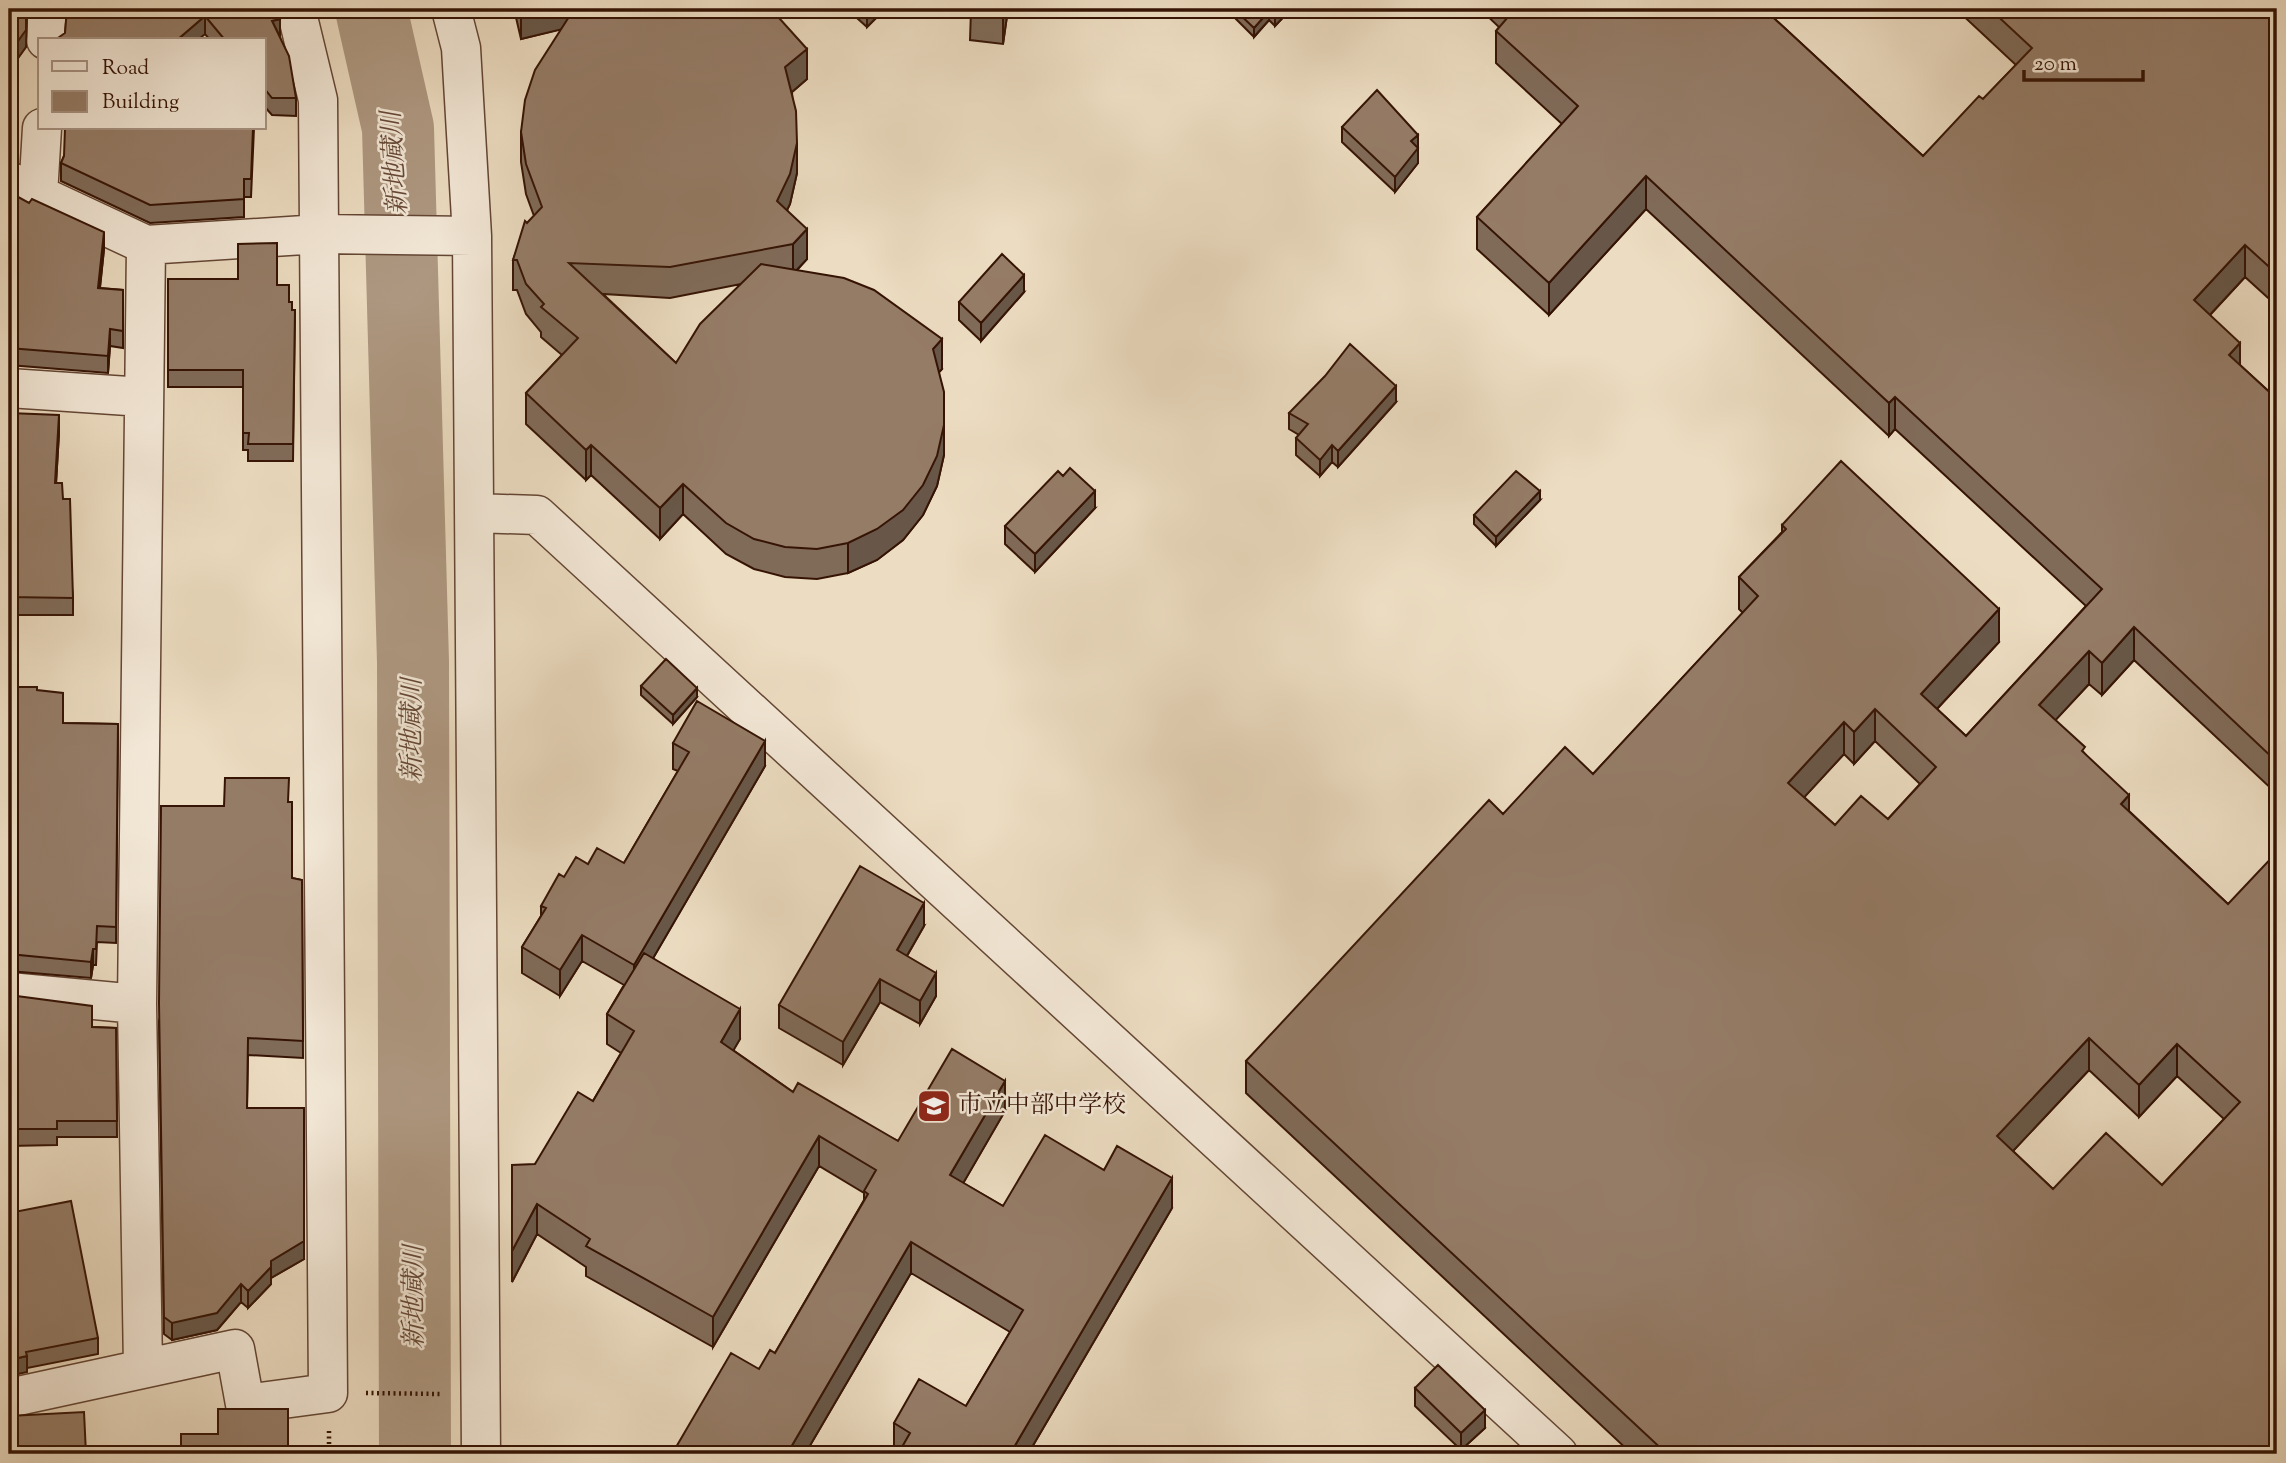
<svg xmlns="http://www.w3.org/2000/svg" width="2286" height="1463" viewBox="0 0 2286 1463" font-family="'Sorts Mill Goudy','Noto Serif JP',serif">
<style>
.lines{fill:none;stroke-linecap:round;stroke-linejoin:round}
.river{stroke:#ae9881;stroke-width:72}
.minor-casing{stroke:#644634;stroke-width:41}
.path{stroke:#361405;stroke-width:4.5;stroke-dasharray:2 3.5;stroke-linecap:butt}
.minor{stroke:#f3e8d7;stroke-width:38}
.wall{fill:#806b59;stroke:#361405;stroke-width:2;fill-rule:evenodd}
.shaded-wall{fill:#685748;stroke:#361405;stroke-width:2}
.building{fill:#957c67;stroke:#361405;stroke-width:2;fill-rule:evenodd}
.labels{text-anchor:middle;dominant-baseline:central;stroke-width:5;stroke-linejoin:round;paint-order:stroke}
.poi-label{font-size:24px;fill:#361405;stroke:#f3e8d7;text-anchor:start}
.water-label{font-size:26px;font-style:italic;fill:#664937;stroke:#f3e8d7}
</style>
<rect width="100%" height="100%" fill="#ecdcc1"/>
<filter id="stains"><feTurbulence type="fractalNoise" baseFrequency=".00286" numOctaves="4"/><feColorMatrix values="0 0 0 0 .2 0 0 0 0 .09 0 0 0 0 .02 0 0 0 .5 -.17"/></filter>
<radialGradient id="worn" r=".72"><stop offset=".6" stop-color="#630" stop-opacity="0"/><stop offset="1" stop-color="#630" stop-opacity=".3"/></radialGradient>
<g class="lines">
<path class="river" d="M371 9 398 128 413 662 415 1454"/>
<g class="minor-casing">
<path id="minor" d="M451 9 461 48 472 236 481 1454
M46 40 47 9
M9 181 146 245 320 234 472 236
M38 195 42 128
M9 388 143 397
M474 513 537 515 1558 1454
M9 992 137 1004
M143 1368 137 1004 146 245
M9 1398 235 1349 245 1404 328 1393 318 100 296 9"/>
</g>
<path class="path" d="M366 1393 441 1394
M329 1431V1454"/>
<use href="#minor" class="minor"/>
</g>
<path class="wall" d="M9 9H27L26 47 18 58 12 53Z
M67 9H278L280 37 296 98V116L272 115 264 106V40H210L205 34 65 33Z
M514 9H771L807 79 792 92 797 173 790 204 787 210 807 259 797 270 942 369 939 372 944 455 937 486 923 515 903 540 877 560 848 573 817 579 785 577 754 569 726 554 683 514 660 539 591 475 586 480 526 424V393L562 355 541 337V332L526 314 517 290H513V260L527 223 534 216 526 194 521 162V132L561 29 521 39ZM741 284 676 363 603 294 670 298Z
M847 9H885L867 27Z
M969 9H1008L1003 44 970 40 971 10Z
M1228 9H1291L1275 26 1269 20 1254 37 1228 11Z
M1480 9H1764L1923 156 1983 99 2016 65 1956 9H2277V306L2245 277 2210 315 2240 365 2277 399V794L2134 660 2102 695 2089 684 2055 720 2085 754 2129 811 2228 904 2277 1454H1632L1246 1093V1061L1503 814 1593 774 1743 613 1739 609V577L1782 532V525L1999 642 1937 709 1966 736 2086 606 1895 429 1889 436 1646 209 1549 315 1477 249V217L1562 124 1496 63V31L1499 27ZM1875 741 1920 784 1888 819 1835 825 1804 797 1844 754 1854 764ZM2089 1070 2139 1117 2177 1076 2224 1119 2162 1185 2053 1189 2013 1151Z
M1342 127 1418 135V163L1395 192 1342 142Z
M254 128 251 197H244V217L150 223 61 181V163L64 156Z
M9 192 104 249 100 288 123 290V348L110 346 108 373 9 365Z
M168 279 277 285 289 302 292 310H295L293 461H248V450H243V387H168Z
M1024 292 981 341 959 320V302Z
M1396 402 1338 467 1332 462 1320 476 1296 455V438L1299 435 1289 429V413Z
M9 413 59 433 56 483 63 499 73 598V615H9Z
M1540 500 1496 546 1474 524V515Z
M1095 508 1035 572 1005 544V526Z
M641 686 697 697 673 724 641 695Z
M9 687 37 690 63 723 118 724 116 943 97 942 96 965H93L91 978 9 971Z
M673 743 765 766 653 958 740 1039 733 1050 793 1092 898 1141 1005 1111 963 1183 1003 1206 1104 1170 1172 1208 1028 1454 894 1453V1423L966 1406 1010 1332 911 1273 805 1454H672L775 1353 864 1200V1193L819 1166 713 1347 586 1276V1267L537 1234 512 1282 535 1164 593 1101 621 1053 607 1044V1014L624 985 582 961 560 996 522 973V947L541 916V906L564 877 588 864 624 863 678 771 673 769Z
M289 802 292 878 302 880 303 1058 248 1055 247 1108 304 1259 271 1278V1284L248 1308 241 1302 217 1330 172 1340 164 1334 159 1021 224 806Z
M924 926 907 956 936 996 920 1024 880 1002 843 1065 779 1028V1005Z
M9 995 92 1027 116 1028 117 1137H57V1145L9 1146Z
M9 1213 98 1338V1354L27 1368V1372Z
M1415 1388 1485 1428 1461 1450 1415 1406Z"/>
<path class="shaded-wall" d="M27 9 26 47 18 58V41Z
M521 9H584V24L521 39Z
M867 9H885L867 27Z
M1004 9H1008L1003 44V17Z
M1283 9H1291L1275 26V17Z
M1269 11V20L1254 37V28Z
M205 16V34L198 40H177Z
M280 19V37L272 21Z
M12 36V53L9 57V40Z
M807 49V79L785 98V67Z
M1418 135V163L1395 192V177L1411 141Z
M797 143V173L790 204 777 231V201Z
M1646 176V209L1549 315V283Z
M807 229V259L793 274V244Z
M104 232V249L98 305V288Z
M2245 245V277L2194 332V300Z
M1024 275V292L981 341V323Z
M110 329V346L108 373V356Z
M942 339V369L933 379V349Z
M2240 343V376L2229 355Z
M1396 386V402L1338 467V451Z
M1895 397V429L1889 436V403Z
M59 415V433L55 501V483Z
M944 425V455L937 486 923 515 903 540 877 560 848 573V543Z
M591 445V475L586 480V450Z
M1332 445V462L1320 476V460Z
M683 484V514L660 539V508Z
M1095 491V508L1035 572V554Z
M1540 491V500L1496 546V537Z
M1999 609V642L1921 726V694Z
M2134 627V660L2102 695V663Z
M2089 651V684L2039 738V705Z
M697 688V697L673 724V715Z
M1875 709V741L1854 764V732Z
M1844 722V754L1788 815V783Z
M765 741V766L634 991V965Z
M2129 795V827L2121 804Z
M924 903V926L897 973V950Z
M582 935V961L560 996V970Z
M93 949V965L91 978V962Z
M936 973V996L920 1024V1001Z
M880 979V1002L843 1065V1042Z
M740 1009V1039L721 1072V1042Z
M2089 1038V1070L1997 1168V1136Z
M2177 1044V1076L2139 1117V1085Z
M1005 1081V1111L950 1206V1175Z
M819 1136V1166L713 1347V1317Z
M1172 1178V1208L1028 1454H1010Z
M537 1204V1234L512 1282V1251Z
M304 1241V1259L271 1278V1261Z
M911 1242V1273L805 1454H787Z
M271 1267V1284L248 1308V1291Z
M241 1284V1302L217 1330 172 1340V1323Z
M27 1356V1372L9 1376V1360Z
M1485 1410V1428L1461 1450V1433Z"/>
<path class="building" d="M9 9H26V30L18 41 12 36 9 40Z
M67 9H278L280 19 272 21 289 56 296 98H272L264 88V40H225L205 16 177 40H55L65 33Z
M574 9H771L807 49 785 67 796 111 797 143 790 174 777 201 807 229 793 244 670 267 569 263 676 363 700 324 761 264 844 278 874 290 942 339 933 349 944 392V425L937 456 923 485 903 510 877 529 848 543 817 549 785 547 754 539 726 523 683 484 660 508 591 445 586 450 526 393 578 338 541 307 544 304 526 284 517 260H513L525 221 527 223 542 207 526 164 521 132 525 100 535 70Z
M971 9H1004L1003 17 970 13Z
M1234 9H1283L1275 17 1269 11 1254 28Z
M1513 9H1764L1923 156 1979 96 1983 99 2032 48 1990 9H2277V274L2245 245 2194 300 2240 343 2229 355 2277 399V762L2134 627 2102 663 2089 651 2039 705 2085 747 2082 751 2129 795 2121 804 2228 904 2277 852V1454H1667L1246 1061 1489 800 1503 814 1565 747 1593 774 1758 596 1739 577 1786 529 1782 525 1841 461 1999 609 1921 694 1966 736 2102 589 1895 397 1889 403 1646 176 1549 283 1477 217 1578 106 1496 31 1514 10ZM1875 709 1936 767 1888 819 1861 796 1835 825 1788 783 1844 722 1854 732ZM2089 1038 2139 1085 2177 1044 2240 1102 2162 1185 2106 1133 2053 1189 1997 1136Z
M1377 90 1418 135 1411 141 1418 148 1395 177 1342 127Z
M65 128H253L251 179H244V199L150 205 61 163 64 156Z
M9 192 29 203 32 199 104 232 98 288 123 290V331L110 329 108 356 9 348Z
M277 243V285H289V302H292V310H295L293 444H248L249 433H243V370H168V279H238V244Z
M1002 254 1024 275 981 323 959 302Z
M1350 344 1396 386 1338 451 1332 445 1320 460 1296 438 1308 424 1289 413 1325 376Z
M9 413 59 415 55 483H62L63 499H70L73 598 9 597Z
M1070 468 1095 491 1035 554 1005 526 1058 471 1063 476Z
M1516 471 1540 491 1496 537 1474 515Z
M666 659 697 688 673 715 641 686Z
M9 687H37V690L63 693V723L118 724 116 927 97 926 96 949H93L91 962 9 954Z
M697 701 765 741 634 965 582 935 560 970 522 947 546 908 541 906 559 874 564 877 576 857 588 864 597 848 624 863 689 752 673 743Z
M225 778H289L288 802H292V878L302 880 303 1041 248 1038 247 1108H304V1241L271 1261V1267L248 1291 241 1284 217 1313 172 1323 164 1317 159 1003 161 806H224Z
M860 866 924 903 897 950 936 973 920 1001 880 979 843 1042 779 1005Z
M644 953 740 1009 721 1042 793 1092 798 1083 898 1141 952 1049 1005 1081 950 1175 1003 1206 1045 1135 1104 1170 1117 1146 1172 1178 1010 1454H898L910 1433 894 1423 919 1379 966 1406 1023 1310 911 1242 787 1454H672L731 1353 759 1369 770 1350 775 1353 868 1194 864 1191 876 1170 819 1136 713 1317 586 1246 590 1239 537 1204 512 1251V1165L535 1164 578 1092 593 1101 634 1031 607 1014Z
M9 995 92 1006V1027L116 1028 117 1121H57V1129H9Z
M71 1201 98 1338 26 1352 27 1356 9 1360V1213Z
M1438 1365 1485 1410 1461 1433 1415 1388Z
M218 1409H288V1454H181V1434H218Z
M84 1412 86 1454H9V1416Z"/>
<defs>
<g id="school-square" transform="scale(1.75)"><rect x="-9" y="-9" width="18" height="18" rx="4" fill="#8f2418" stroke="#f3e8d7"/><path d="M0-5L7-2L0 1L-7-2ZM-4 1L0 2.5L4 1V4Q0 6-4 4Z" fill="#fff"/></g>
</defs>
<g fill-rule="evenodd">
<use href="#school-square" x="934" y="1106"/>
</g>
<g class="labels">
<g class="poi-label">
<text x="958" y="1106">市立中部中学校</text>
</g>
<g class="water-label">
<text transform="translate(396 163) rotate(-94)">新地蔵川</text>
<text transform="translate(413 730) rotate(-90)">新地蔵川</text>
<text transform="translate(415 1297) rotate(-90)">新地蔵川</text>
</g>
</g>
<rect width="2286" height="1463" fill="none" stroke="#ecdcc1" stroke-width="35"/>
<rect x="10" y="10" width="2265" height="1442" fill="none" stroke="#361405" stroke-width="3.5"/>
<rect x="18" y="18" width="2251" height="1428" fill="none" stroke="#361405" stroke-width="2"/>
<rect x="38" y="38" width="228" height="91" fill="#f3e8d7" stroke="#a79383" stroke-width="2"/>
<rect x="52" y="61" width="35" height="10" fill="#f3e8d7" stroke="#a79383" stroke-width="2"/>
<text x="102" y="74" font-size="21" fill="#361405">Road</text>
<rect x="52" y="91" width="35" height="21" fill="#957c67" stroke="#a79383" stroke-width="2"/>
<text x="102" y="108" font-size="21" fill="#361405">Building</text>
<path d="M2024 70v10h119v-10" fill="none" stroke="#361405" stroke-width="3.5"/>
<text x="2034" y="70" font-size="21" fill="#361405" stroke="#f3e8d7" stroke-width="5" paint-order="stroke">20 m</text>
<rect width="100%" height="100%" filter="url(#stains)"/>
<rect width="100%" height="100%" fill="url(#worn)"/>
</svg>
